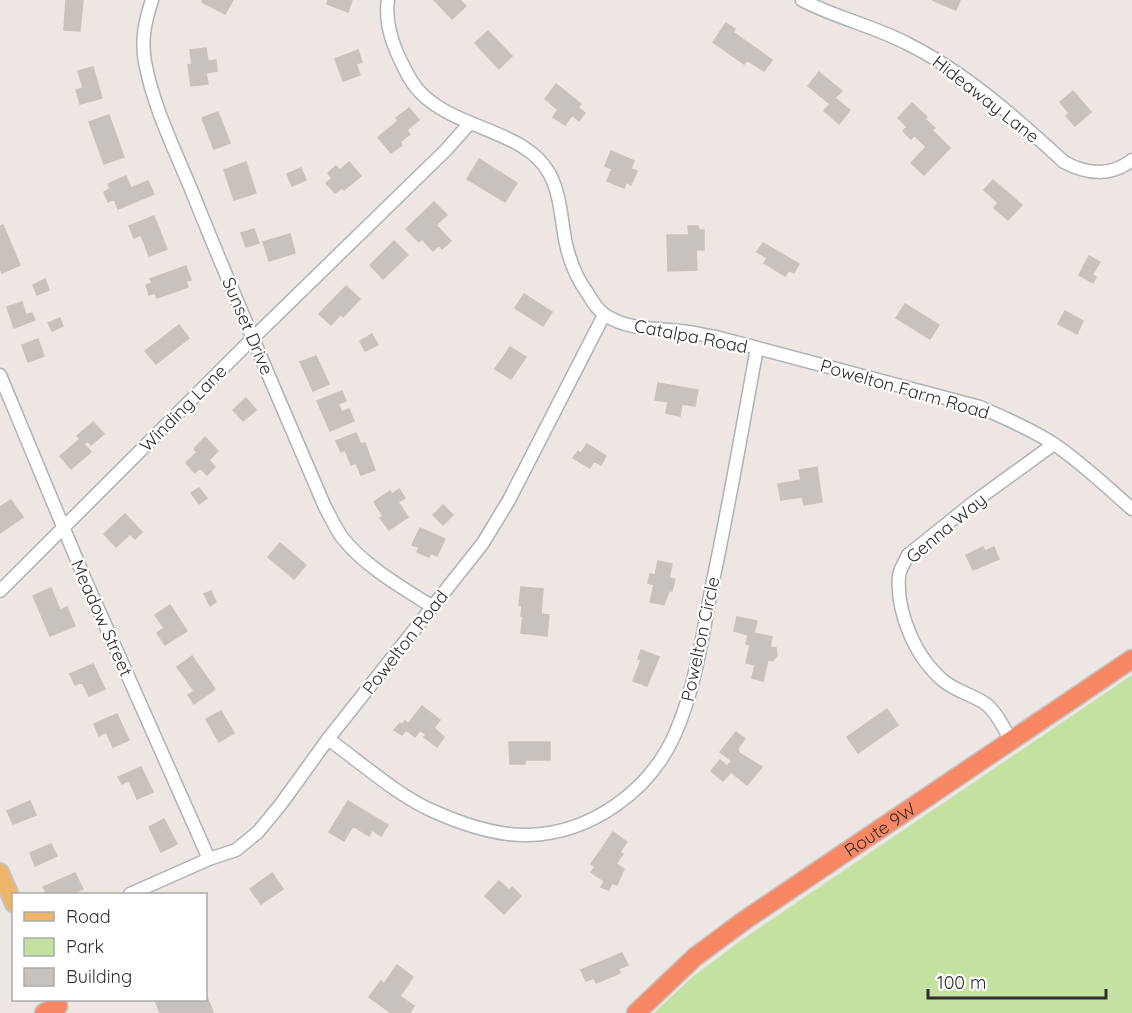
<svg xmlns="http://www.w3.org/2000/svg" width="1132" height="1013" viewBox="0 0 1132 1013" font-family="Quicksand,sans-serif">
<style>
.green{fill:#c3e2a1}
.building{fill:#c7c2bd;stroke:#cac2bb;stroke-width:1.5}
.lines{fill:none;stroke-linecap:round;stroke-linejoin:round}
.minor-casing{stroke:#aeb2b9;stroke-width:15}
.major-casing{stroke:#c4c4c4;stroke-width:20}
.highway-casing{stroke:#c4c4c4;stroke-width:21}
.minor{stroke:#fff;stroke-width:12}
.major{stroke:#ecb569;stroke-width:16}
.highway{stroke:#f88863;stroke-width:18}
.labels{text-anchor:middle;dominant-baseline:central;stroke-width:4.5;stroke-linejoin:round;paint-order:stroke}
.street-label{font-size:18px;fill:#2e2e2e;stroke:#fff}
</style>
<rect width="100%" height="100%" fill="#eee6e2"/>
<path class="green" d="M1132 675V1013H654L691 978 743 939Z"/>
<path class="building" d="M66 0H83L80 31 64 30Z
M203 0H233L225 14 202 2Z
M328 0H352L348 12 327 4Z
M434 0H460L466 6 452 19Z
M932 0H960L956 10Z
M726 23 735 29 733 32 772 60 764 71 747 60 744 64 713 42Z
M488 31 512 56 499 69 475 43Z
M206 48 208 61 216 60 217 71 206 73 208 84 191 86 188 65 192 64 190 50Z
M358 50 362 62 356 64 360 75 343 81 335 59Z
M93 67 102 98 80 104 76 90 83 88 78 71Z
M819 72 842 91 835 98 850 110 839 124 824 111 830 104 808 86Z
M556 84 581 104 578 107 585 113 579 121 572 115 565 125 553 117 558 110 545 99Z
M1073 91 1091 112 1075 126 1066 116 1069 113 1060 102Z
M912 103 927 117 925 119 935 128 932 130 950 148 924 175 911 163 926 147 914 135 911 139 903 131 907 127 898 118Z
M409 108 419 120 407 130 410 134 400 142 402 145 391 153 378 137 398 121 396 118Z
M218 112 230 143 214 149 202 118Z
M109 115 124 157 104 164 89 122Z
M611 151 634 161 631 169 637 171 631 185 626 182 624 188 607 181 612 169 605 166Z
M479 159 517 183 505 202 467 179Z
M246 162 256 193 234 200 224 170Z
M349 162 361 176 344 190 342 188 335 193 326 183 332 178 328 173 336 166 340 170Z
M301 168 306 180 292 186 287 174Z
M126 176 131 188 148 181 154 194 118 209 114 199 108 202 104 192 110 189 108 184Z
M993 180 1022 205 1008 220 994 208 998 203 984 190Z
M434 202 447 215 436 225 451 241 442 249 439 245 433 251 422 239 419 242 406 229Z
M154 216 167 249 149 256 141 235 134 238 129 226Z
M3 225 20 265 2 273 0 268V226Z
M688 226H698L699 230H704V250H696L697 270 668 271 667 235H689Z
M254 229 259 243 246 247 241 233Z
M290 234 295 253 269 261 263 242Z
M394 241 408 255 383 279 370 265Z
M763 243 799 264 794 273 789 270 785 276 764 263 767 258 757 252Z
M1089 256 1100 262 1092 275 1096 277 1093 283 1079 275Z
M186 266 191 280 186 281 188 287 157 298 155 293 149 295 146 285 152 283 150 279Z
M45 279 49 290 37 295 33 285Z
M346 286 360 299 343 317 341 314 331 325 319 314Z
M524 294 552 312 543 326 515 308Z
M22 302 26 315 32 313 35 320 14 328 7 307Z
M905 304 939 325 930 339 896 318Z
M1065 311 1083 321 1077 334 1058 324Z
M60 318 63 326 52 331 48 323Z
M179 325 189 338 156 364 145 351Z
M372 334 378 345 365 351 360 341Z
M38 339 44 356 28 362 22 345Z
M510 347 526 357 511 379 495 369Z
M316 356 329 384 313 391 300 362Z
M658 383 698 390 695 406 682 404 680 416 666 413 668 402 655 400Z
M342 391 346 401 338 404 342 412 349 409 354 421 330 431 317 401Z
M246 398 256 410 243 421 233 410Z
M93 422 104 434 91 445 88 441 84 444 91 452 71 469 60 456 80 439 77 436Z
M356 433 361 444 365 443 375 470 361 475 356 463 351 465 345 450 341 452 336 441Z
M205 437 218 451 209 460 215 467 207 475 200 468 195 473 186 463 197 452 194 449Z
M587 444 606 456 601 465 594 461 590 468 573 458 578 451 581 453Z
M817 467 822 502 804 505 802 497 781 500 778 484 801 480 799 470Z
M199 488 207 498 199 504 191 493Z
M399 489 405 498 398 502 408 517 389 530 380 518 383 516 374 502 390 491 392 494Z
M11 500 23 517 0 533V507Z
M443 505 453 515 443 525 433 515Z
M125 514 142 532 135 539 130 534 116 547 104 534Z
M420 528 445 539 437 556 431 553 429 557 417 552 419 547 412 545Z
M280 543 306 565 294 579 268 557Z
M983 547 985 551 994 547 999 559 973 570 966 555Z
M658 561 672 564 669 578 675 579 672 591H669L664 605 650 602 654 585 648 583 650 574 655 575Z
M521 587 543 589 541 614 549 615 547 636 521 633 523 616H521L522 606 519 605Z
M51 588 60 610 67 607 75 626 50 636 33 596Z
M211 591 216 602 210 606 204 594Z
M170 605 187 631 165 645 157 633 164 628 155 615Z
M737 617 757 621 754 633 772 637 770 647 776 648 777 655 773 661 768 660 763 681 752 678 755 665 746 663 750 645 746 644 748 635 734 631Z
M641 650 659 657 647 686 633 681 641 660 638 659Z
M192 656 215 689 194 704 188 695 194 691 177 667Z
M93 664 105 689 89 696 82 682 75 685 70 674Z
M422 706 440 720 434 728 444 737 437 747 424 737 426 735 420 730 415 737 406 730 402 735 394 730 400 723 402 725 405 721 408 724Z
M887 709 898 725 858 753 847 737Z
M221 711 234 733 219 742 206 719Z
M117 714 129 740 113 747 106 732 99 736 94 724Z
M736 732 745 739 738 748 739 753 762 767 747 785 731 772 723 781 711 771 720 760 727 766 732 761 720 752Z
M509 742H550V760H525V764H510Z
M141 767 153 792 137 799 129 780 122 784 118 777Z
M30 801 36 815 13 824 7 811Z
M348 801 388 825 381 836 372 830 369 836 353 826 344 841 329 832Z
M164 819 177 844 161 852 149 827Z
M613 832 627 842 620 852 623 854 616 864 624 869 617 885 612 883 609 890 601 887 604 881 591 872 595 867 591 864Z
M51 844 57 856 35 866 30 853Z
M75 873 83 889 71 894H47L43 887Z
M272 873 283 889 261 904 250 889Z
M499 881 509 890 512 887 521 896 504 914 485 896Z
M622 953 628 965 618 969 620 973 596 983 594 978 586 981 581 970Z
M397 965 413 977 400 996 414 1006 410 1013H391L369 997 381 981 384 984Z
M206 995 213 1012 211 1013H160L155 1000H206Z"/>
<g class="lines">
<g class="minor-casing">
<path id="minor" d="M152 0C145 22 141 39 145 62 154 111 179 158 197 204 238 306 282 406 325 507 330 516 335 527 341 536 364 566 401 587 433 607
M388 0C385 19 390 36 397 53 404 67 409 81 420 92 454 129 526 130 549 173 561 194 561 221 566 244 570 262 577 279 588 294 592 301 598 310 605 315 628 330 655 328 680 331 692 332 704 335 716 337L980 407C1005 418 1031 429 1054 444 1082 463 1107 487 1132 509
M802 0C836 18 874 26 908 44 966 73 1016 118 1064 162 1086 174 1111 177 1132 160
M0 375 84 577 209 859
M0 591 253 338 446 150 469 124
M328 739C359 761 398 796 433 811 462 824 497 836 529 835 591 833 650 791 675 734 697 684 703 629 714 576 730 500 743 424 757 348
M1011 742C1005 729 997 713 986 704 973 695 958 692 945 682 916 659 896 613 899 576 900 568 905 562 908 555L974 502 1054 444
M130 894 209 859 236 850 258 832 281 804 328 739 483 543 509 500 604 315"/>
</g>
<g class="major-casing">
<path id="major" d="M0 872 14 904"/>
</g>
<g class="highway-casing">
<g id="highway">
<path d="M44 1013 58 1006"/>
<path id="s1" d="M636 1013 695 957 745 920 1132 659"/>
</g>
</g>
<use href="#minor" class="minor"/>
<use href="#major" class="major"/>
<use href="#highway" class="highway"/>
</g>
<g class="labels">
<g class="street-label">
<text transform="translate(986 99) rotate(38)">Hideaway Lane</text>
<text transform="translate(248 326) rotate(67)">Sunset Drive</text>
<text transform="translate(691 336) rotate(11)">Catalpa Road</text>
<text transform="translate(905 389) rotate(16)">Powelton Farm Road</text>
<text transform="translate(183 408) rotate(-45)">Winding Lane</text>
<text transform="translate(946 528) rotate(-40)">Genna Way</text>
<text transform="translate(102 618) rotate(66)">Meadow Street</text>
<text transform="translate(700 639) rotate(-78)">Powelton Circle</text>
<text transform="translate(405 642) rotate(-52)">Powelton Road</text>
<text stroke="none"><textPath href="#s1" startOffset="306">Route 9W</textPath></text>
</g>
</g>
<rect x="12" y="893" width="195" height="108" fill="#ffffff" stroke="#ababab" stroke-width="1.5"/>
<rect x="24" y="912" width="30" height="9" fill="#ecb569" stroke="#ababab" stroke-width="1.5"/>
<text x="66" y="923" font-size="18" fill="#2e2e2e">Road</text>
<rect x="24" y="938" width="30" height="18" fill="#c3e2a1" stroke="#ababab" stroke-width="1.5"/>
<text x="66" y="953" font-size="18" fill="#2e2e2e">Park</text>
<rect x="24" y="968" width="30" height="18" fill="#c7c2bd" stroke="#ababab" stroke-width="1.5"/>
<text x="66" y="983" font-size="18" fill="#2e2e2e">Building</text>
<path d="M928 989v9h178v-9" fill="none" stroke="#2e2e2e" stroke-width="3"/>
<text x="937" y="989" font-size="18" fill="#2e2e2e" stroke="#ffffff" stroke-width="4.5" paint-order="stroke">100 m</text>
</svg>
